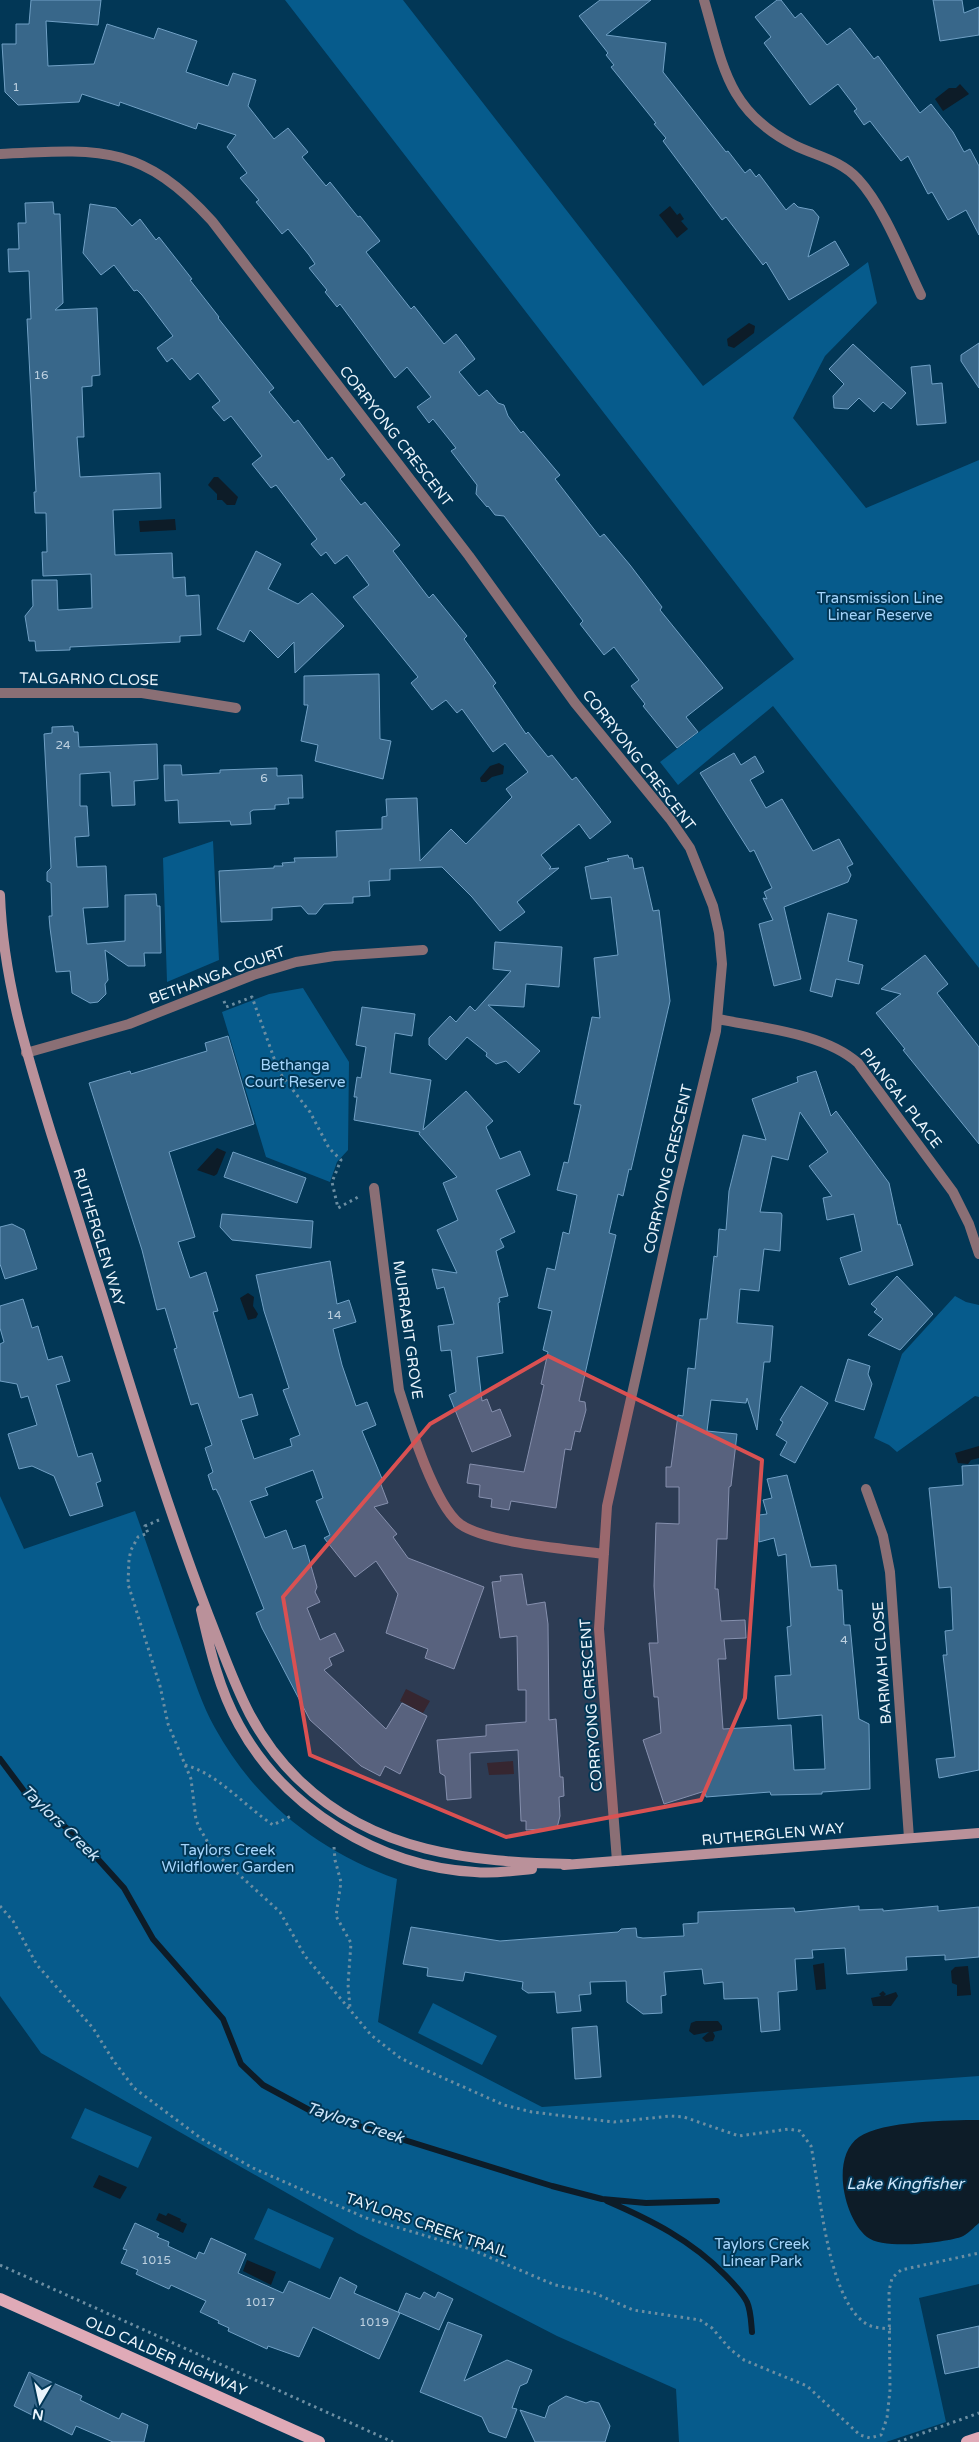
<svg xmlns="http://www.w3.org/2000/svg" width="979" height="2442" viewBox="0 0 979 2442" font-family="'Varela Round',sans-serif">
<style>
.green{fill:#065b8c}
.water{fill:#0d1c28}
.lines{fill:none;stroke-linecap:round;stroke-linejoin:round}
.stream{stroke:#0d1c28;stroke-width:6}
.building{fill:#38678a;stroke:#70a0c5}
.path{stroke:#6c8ea2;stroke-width:3;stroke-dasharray:2.5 4;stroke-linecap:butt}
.street{stroke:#8a6f75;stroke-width:10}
.secondary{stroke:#ba919a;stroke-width:10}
.primary{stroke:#dfaab7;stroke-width:12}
.marked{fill:#da5152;fill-opacity:0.2;stroke:#da5152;stroke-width:4;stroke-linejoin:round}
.labels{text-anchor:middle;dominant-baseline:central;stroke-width:4;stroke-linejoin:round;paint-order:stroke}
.number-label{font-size:12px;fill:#bed1e0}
.street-label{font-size:15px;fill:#eaf4fc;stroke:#023756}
.park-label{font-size:15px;fill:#a5d5fc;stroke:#023756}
.water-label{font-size:16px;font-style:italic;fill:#cee6fa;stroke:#023756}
</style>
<rect width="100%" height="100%" fill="#023756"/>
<path class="green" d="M285 0H403L703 386 868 262 877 303 825 356 793 418 866 508 979 460V968L773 706 678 785 660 762 794 659Z
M213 841 219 960 167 982 163 858Z
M303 988 349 1062 348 1150 337 1162 330 1182 266 1157 222 1012 269 994Z
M955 1296 966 1302 979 1305V1397L975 1396 897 1452 889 1445 874 1438 902 1354Z
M0 1496 24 1549 135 1511C152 1558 168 1607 185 1654 194 1679 202 1705 215 1728 255 1801 319 1852 397 1879L378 2022 542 2107 979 2076V2284L919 2298 946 2422 886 2442H679L676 2389 557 2336 357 2233 41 2053 0 1996Z
M433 2003 497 2036 482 2065 418 2033Z
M85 2108 152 2137 138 2168 71 2138Z
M268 2208 334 2238 320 2269 254 2239Z"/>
<path class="water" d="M960 84 969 94 943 111 935 99 949 88H956Z
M670 206 677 215 680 213 684 219 681 221 688 229 677 238 659 215Z
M749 323 755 326 754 333 734 348 728 346 727 339Z
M214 477H218L238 497 235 505H227L222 500H217V494L208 485Z
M175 519 176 530 140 532 139 521Z
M499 763 504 766 503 774 492 777 486 782H481L480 778 490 766Z
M217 1148 226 1152 217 1174 214 1176 197 1170Z
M248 1293 254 1297 253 1306 258 1314 256 1318 248 1320 240 1298Z
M979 1446V1458L971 1460 968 1464 958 1463 955 1453Z
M406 1689 430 1701 423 1713 400 1701Z
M513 1761 514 1774 489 1775 487 1763Z
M824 1963 826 1989 816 1990 813 1965Z
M968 1966 971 1995 957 1996V1985L952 1983 951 1971 955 1967Z
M883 1991 886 1994 884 1996 896 1992 898 1996 891 2006H873L871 1998 881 1996 879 1994Z
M696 2021H718L722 2026V2030L713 2032 715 2036 713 2041 706 2042 702 2038 709 2032 694 2035 689 2031 691 2023Z
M979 2120V2223C974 2227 967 2235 961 2237 942 2243 883 2250 867 2237 844 2218 830 2157 859 2137 882 2121 950 2120 979 2120Z
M99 2175 127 2187 120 2199 93 2187Z
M159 2213 166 2216 168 2213 181 2219 180 2221 187 2224 183 2233 156 2220Z
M247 2260 276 2272 271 2285 243 2271Z"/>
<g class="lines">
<path class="stream" d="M0 1759 30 1799 78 1837 124 1888 153 1939 223 2019 241 2064 263 2085 311 2111 552 2186 602 2199 646 2203 717 2201
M607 2201C651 2220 691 2240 725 2275 732 2282 742 2292 747 2302 751 2311 751 2322 752 2332"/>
</g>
<path class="building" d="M31 0H101L98 25 46 21 48 66 94 64 107 24 154 39 158 28 197 41 186 72 228 86 233 73 256 80 248 106 274 139 288 128 308 152 302 157 326 186 330 182 358 217 360 216 380 241 366 252 411 309 414 306 444 344 456 334 475 359 459 372 479 396 487 390 498 403 504 405 508 416 521 433 523 431 560 475 555 479 600 537 604 534 630 565 662 607 660 610 723 688 686 717 698 732 677 748 643 706 645 704 631 686 639 680 614 647 604 655 580 624 583 621 504 516 495 515 488 506 487 507 476 494 477 485 451 451 456 448 433 419 429 423 417 407 431 397 407 367 395 378 340 304 337 307 325 292 327 290 309 268 315 264 309 255 288 229 282 234 256 202 259 200 240 178 247 173 227 147 236 135 198 123 196 129 120 102 119 106 82 94 79 102 18 105 5 92 2 44H16V24H29Z
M600 0H651L606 35 666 43 663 72 726 152 728 151 745 173 750 169 756 177 759 174 786 210 794 203 798 207 813 210 819 217 808 257 835 241 849 265 789 300 766 262 763 265 726 217 722 220 663 141 666 138 654 124 656 123 611 67 614 65 606 55 608 53 579 16Z
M777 0H781L795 18 801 13 827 45 850 28 874 59 878 56 920 113 931 104 953 132 964 152 970 149 979 166V235L966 210 948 220 932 192 928 194 908 156 901 161 870 121 864 125 854 111 857 109 838 84 810 105 764 43 771 37 755 17Z
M933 0H962L964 13 979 7V35L940 41Z
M53 202 54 214H60L63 303 55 310 97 308 100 375 92 376V386L82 387 84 437H77L80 477 160 473 161 508 113 510 115 555 172 553 173 578 185 577 186 596 199 595 201 635 180 636V642L70 647V650L36 651 35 641H29L25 616 33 606 32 580H57L58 610 92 608 91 574 43 576 42 552H47L46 513H35L34 492H36L27 319H31L29 271 9 272 8 249H19L18 223H26L25 203Z
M90 204 116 208 132 226 140 219 156 240 159 237 192 279 190 280 219 317 218 318 274 388 269 392 294 423 298 420 328 460 332 457 345 475 340 479 361 505 365 502 400 545 393 551 429 598 433 594 467 636 464 639 496 683 493 686 526 734 528 732 548 757 552 755 572 780 576 777 611 822 590 839 579 824 541 855 551 867 549 869 559 868 517 902 525 912 500 931 472 897 442 867 390 869V880L369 881 370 896 353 897V903L324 904 316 914H308L301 906 272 908V920L221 922 219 871 274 868V866H283L282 863 295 862 294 858 337 857 336 831 382 829V817L387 816 386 799 417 798 420 861 451 829 466 844 512 797 506 789 528 772 505 743 493 752 462 709 457 713 446 700 432 710 411 683 418 677 353 597 369 585 347 555 335 564 326 552 321 556 311 544 317 539 276 485 271 488 252 464 262 456 231 416 224 421 212 407 220 401 198 373 190 380 172 358 167 362 157 348 173 336 142 295 137 290 134 291 114 265 101 275 83 253Z
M979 343V388L961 361V355Z
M853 344 906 393 891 409 883 402 874 412 859 398 848 409 834 408 833 396 844 384 829 369Z
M930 365 932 384 942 383 946 423 917 425 911 367Z
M256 551 281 564 268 589 298 604 312 593 344 626 295 673 294 642 278 658 250 630 244 642 217 629Z
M379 674 380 739 391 741 383 779 315 761 318 745 301 741 308 705H304V676Z
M73 726 74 732H78L79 747 157 744 158 779 134 781 135 805 112 806 110 772 80 774V806H87L89 836 75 837 77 867 106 866 108 907 83 908 87 944 125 941V895L156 894 157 906H160L161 953H144L145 966H128L105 950 108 980 105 984 106 994 98 1002 90 1003 72 993 70 971 56 972 50 928 49 916H52L51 883 47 881V872L51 868 44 734 52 733V727Z
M734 753 741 765 755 756 764 772 750 780 766 808 782 799 813 851 839 839 853 864 847 867 851 875 848 882 784 907 801 979 774 986 759 924 773 920 763 898 767 899 764 892 772 888 754 850 750 852 700 773Z
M164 765H181L182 775 220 773V770L277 768V776L302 775 303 798H288L289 804 275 805V809L253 810 250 812 251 824 231 825 230 821 179 823 178 800 165 801Z
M628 855 629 858H632L634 869 643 867 653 911 659 910 670 1001 631 1170 629 1169 623 1196 618 1194 609 1233 616 1235 579 1401 585 1402 586 1410 580 1432 575 1431 571 1450 565 1449 556 1508 511 1501 509 1510 491 1507 492 1499 479 1497 480 1485 467 1483 470 1464 524 1472 544 1385 541 1384 548 1352 543 1350 552 1311 538 1308 547 1268 555 1270 563 1232 569 1234 577 1195 557 1190 564 1162 568 1163 581 1105 574 1104 592 1017 600 1018 594 958 618 955 611 897 591 899 585 867 609 861 607 859Z
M828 913 857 920 848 961 863 965 859 984 836 979 832 997 810 991Z
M495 942 562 947 559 987 526 984 524 1007 488 1005 540 1051 519 1073 506 1061 496 1064 486 1056 487 1053 467 1037 446 1060 429 1045V1038L450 1016 456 1022 470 1006 475 1011 511 971 493 969Z
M925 955 948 984 937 993 979 1047V1144L903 1050 905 1049 876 1013 901 994 881 989Z
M362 1007 415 1014 412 1036 395 1033 390 1073 431 1080 423 1130 466 1091 493 1121 486 1127 500 1159 520 1151 530 1175 496 1190 515 1232 500 1239 504 1247 496 1251 508 1296 499 1298 500 1302 498 1303 503 1353 477 1357 482 1401 487 1399 492 1412 500 1409 511 1436 472 1452 449 1395 456 1392 451 1350 441 1351 438 1326 454 1324 444 1287 437 1289 432 1269 457 1273 437 1230 458 1220 443 1183 457 1177 419 1134 420 1132 354 1120 357 1097H354L357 1077 361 1078 366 1047 356 1045Z
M228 1036 254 1124 169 1152 195 1237 178 1242 190 1278 206 1272 218 1311 213 1312 239 1398 252 1394 258 1415 241 1420 254 1459 292 1446 290 1439 300 1435 283 1390 289 1388 264 1311 256 1275 330 1261 337 1304 349 1300 356 1322 333 1329 342 1365 356 1406 367 1402 376 1425 362 1431 383 1481 380 1482 388 1503 374 1507 397 1534 393 1537 408 1558 484 1587 454 1669 425 1658 428 1649 386 1633 398 1594 376 1561 355 1577 324 1538 330 1535 316 1501 323 1498 313 1470 265 1488 268 1495 250 1501 265 1538 286 1530 293 1549 305 1545 317 1587 315 1592 320 1602 307 1608 320 1640 335 1633 344 1651 329 1658 332 1665 324 1670 386 1729 402 1703 427 1716 400 1774 385 1766 380 1776 361 1766 310 1720 262 1628 256 1613 264 1609 220 1497 216 1489 213 1490 208 1475 213 1472 205 1448 212 1445 198 1403 191 1405 174 1349 177 1348 165 1308 157 1310 142 1250 89 1083 130 1071 131 1074 207 1051 205 1043Z
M816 1071 831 1116 836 1111 889 1183 898 1225 900 1224 913 1265 849 1285 840 1258 862 1251 854 1214 827 1220 823 1198 832 1196 809 1166 828 1152 800 1112 788 1160 772 1156 760 1212 781 1213 782 1215 780 1251 764 1249 759 1291 740 1289 737 1323 773 1326 770 1362H764L757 1430 747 1398 746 1403 711 1400 707 1431 737 1434 731 1486 729 1487 727 1539H717L715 1589H718L721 1621 745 1620 746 1638 724 1639 726 1659H718L723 1729 791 1725 794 1770 825 1769 822 1715 778 1719 775 1676 791 1675 787 1627 791 1626 786 1554 778 1556 774 1538 759 1542V1515L767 1514 763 1500 772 1498 767 1479 787 1475 811 1567 836 1565 838 1590H842L844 1625H850L859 1719 869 1724 870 1789 822 1792V1794L771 1795 770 1792 706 1797 705 1791 664 1804 643 1740 661 1733 658 1697H654L649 1643H658L654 1586 656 1523 679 1524V1487H666V1467H671L678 1415 683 1416 688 1368 695 1369 700 1319H707L714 1256 717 1257 719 1229 726 1230 729 1191 743 1135 766 1140 752 1099 798 1082 797 1077Z
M233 1152 306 1178 297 1203 224 1177Z
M222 1214 313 1221 311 1248 232 1240 220 1227Z
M12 1224 24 1230 37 1269 5 1279 0 1264V1227Z
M897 1276 933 1314 900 1350 868 1335 883 1319 874 1312 877 1309 871 1304Z
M23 1299 32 1328 38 1326 48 1360 62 1356 70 1381 56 1385 78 1457 92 1453 101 1481 96 1483 103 1506 70 1516 54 1476 32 1466 19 1469 8 1434 37 1425 28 1396 21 1398 17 1384 0 1381V1344L4 1342 0 1328V1306Z
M848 1359 870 1366 868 1374 872 1384 864 1410 835 1401Z
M801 1386 828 1403 795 1463 780 1455 787 1442 776 1435 783 1422 780 1420Z
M979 1465V1770L939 1778 936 1759 955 1757 943 1655H947L945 1631 953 1630 951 1587 939 1588 929 1488 963 1485 962 1466Z
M522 1574 527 1605 545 1602 548 1624 549 1720 556 1719 560 1777H563L564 1796 559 1797 560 1816 557 1828 526 1830V1821H521L518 1750 470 1753 471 1798 447 1800 445 1776 440 1773 437 1740 486 1736V1725L526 1722V1690H518L517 1636 500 1638 492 1582 501 1581 500 1576Z
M859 1906V1910L883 1909V1911L938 1906V1911L979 1907V1957L945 1960V1955L906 1957 907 1970 847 1974 845 1948 812 1950 813 1958 795 1959 797 1990 778 1992 780 2030 761 2032 758 1998 724 1999 723 1982 704 1984 702 1969 664 1972 666 1995 661 1996 662 2013 643 2014 627 2002 626 1981 590 1982 591 1994 579 1995 581 2011 557 2013 555 1992 528 1993 522 1989 523 1982 465 1972 463 1981 427 1976 428 1968 403 1964 411 1927 500 1941 618 1932 621 1929 636 1928 637 1937 643 1938 684 1936 683 1924 698 1923V1912L794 1908 795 1912Z
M597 2026 601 2077 575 2079 572 2028Z
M135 2223 159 2234 157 2237 169 2242 168 2246 196 2259 199 2252 204 2254 211 2238 246 2254 238 2273 283 2293 289 2281 330 2299 340 2277 357 2286 354 2293 400 2313 379 2359 313 2327 299 2357 268 2346 267 2349 228 2331 229 2328 218 2323 219 2321 200 2312 206 2301 171 2285 169 2289 136 2274 138 2270 121 2263 127 2250 123 2249Z
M424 2292 435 2298 438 2292 453 2299 439 2330 398 2312 406 2293 420 2299Z
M448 2322 482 2335 464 2381 507 2360 532 2370 527 2383 520 2386 512 2408 517 2409 506 2438 489 2432 482 2417 420 2392Z
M979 2326V2367L945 2374 937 2335Z
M29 2372 82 2396 80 2400 119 2419 122 2413 148 2425 144 2442H113L76 2426 72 2435 14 2406Z
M566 2396 586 2403 591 2401 599 2403 610 2426 605 2442H535L520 2410 545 2418 549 2406Z"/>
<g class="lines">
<path class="path" d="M224 1001 226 1007 252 997 279 1072 310 1112 329 1148 341 1160 332 1182 338 1208 360 1196
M159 1520 145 1526 148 1533 138 1537 131 1550 129 1559 128 1584 160 1686 168 1724 191 1779 196 1820 200 1829 213 1851 280 1912 305 1956 371 2035 399 2057 412 2064 504 2105 532 2112 614 2122 670 2116 684 2117 739 2136 789 2129 800 2131 811 2146C820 2190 827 2297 865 2323 872 2328 882 2328 891 2329
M185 1765C217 1773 246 1807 273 1825L291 1816
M334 1847 335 1860 341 1882 336 1916 351 1943 348 1984 350 2008
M0 1906 13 1921 37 1965 93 2028 113 2060 134 2088 202 2139 253 2168 366 2218 470 2249 555 2285 594 2293 633 2310 700 2320 712 2328 730 2349 744 2360 807 2386 860 2435 870 2438 881 2435 887 2418 890 2390 889 2291 892 2278 901 2270 979 2253
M0 2265 393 2442
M898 2442 979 2413"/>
<path class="street" d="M704 0C723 65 727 111 794 145 816 156 841 160 858 179 884 207 904 260 921 295
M0 154C99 149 141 143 212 221L469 556 575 703 670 819 690 848 713 906 719 933 722 964 716 1031 678 1188 607 1506 599 1629 617 1861
M0 693H142L236 708
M718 1019C762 1028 824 1033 858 1063L953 1192 969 1224 979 1254
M26 1053 129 1024 253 975 296 962 334 956 423 950
M374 1188 399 1390C409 1422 434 1504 460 1524 486 1543 569 1549 604 1554
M866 1489 883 1536 890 1572 909 1838"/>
<path class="secondary" d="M0 895C3 980 27 1055 52 1136 71 1195 89 1254 108 1314 139 1414 170 1515 208 1614 233 1677 248 1731 299 1780 374 1853 472 1862 570 1864
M201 1610C210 1650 219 1689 239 1725 285 1809 380 1867 475 1872 494 1874 513 1871 532 1869
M564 1865 979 1833"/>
<path class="primary" d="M0 2299 319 2442
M967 2442 979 2438"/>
</g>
<path class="marked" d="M548 1356 762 1460 745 1698 701 1800 506 1837 310 1755 283 1597 430 1424Z"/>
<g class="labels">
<g class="number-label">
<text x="16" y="87">1</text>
<text x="41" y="375">16</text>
<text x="63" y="745">24</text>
<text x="264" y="778">6</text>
<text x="334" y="1315">14</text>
<text x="844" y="1640">4</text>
<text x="156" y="2260">1015</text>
<text x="260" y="2302">1017</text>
<text x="374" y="2322">1019</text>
</g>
<g class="street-label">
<text transform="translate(396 436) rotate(52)">CORRYONG CRESCENT</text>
<text transform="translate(89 679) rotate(1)">TALGARNO CLOSE</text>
<text transform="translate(639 760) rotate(52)">CORRYONG CRESCENT</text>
<text transform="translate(217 975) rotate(-20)">BETHANGA COURT</text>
<text transform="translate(901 1098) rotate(52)">PIANGAL PLACE</text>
<text transform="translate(668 1169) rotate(-77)">CORRYONG CRESCENT</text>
<text transform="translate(99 1237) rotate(73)">RUTHERGLEN WAY</text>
<text transform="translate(408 1330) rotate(82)">MURRABIT GROVE</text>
<text transform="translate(882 1663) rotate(-94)">BARMAH CLOSE</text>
<text transform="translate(591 1705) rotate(-94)">CORRYONG CRESCENT</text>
<text transform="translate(773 1834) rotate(-5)">RUTHERGLEN WAY</text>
<text transform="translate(427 2225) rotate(19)">TAYLORS CREEK TRAIL</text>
<text transform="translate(166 2356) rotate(24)">OLD CALDER HIGHWAY</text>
</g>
<g class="park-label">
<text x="880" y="598">Transmission Line<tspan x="880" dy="17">Linear Reserve</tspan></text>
<text x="295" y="1065">Bethanga<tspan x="295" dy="17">Court Reserve</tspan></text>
<text x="228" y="1850">Taylors Creek<tspan x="228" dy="17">Wildflower Garden</tspan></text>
<text x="762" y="2244">Taylors Creek<tspan x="762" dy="17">Linear Park</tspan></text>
</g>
<g class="water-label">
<text transform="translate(60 1823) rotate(44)">Taylors Creek</text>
<text transform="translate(355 2123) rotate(18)">Taylors Creek</text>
<text x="905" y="2184">Lake Kingfisher</text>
</g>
</g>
<g transform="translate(40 2402) rotate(189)" stroke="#023756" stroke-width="4" paint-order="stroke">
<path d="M0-4L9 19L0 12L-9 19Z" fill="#eaf4fc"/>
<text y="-8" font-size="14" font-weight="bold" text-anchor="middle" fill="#eaf4fc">N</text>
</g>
</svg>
